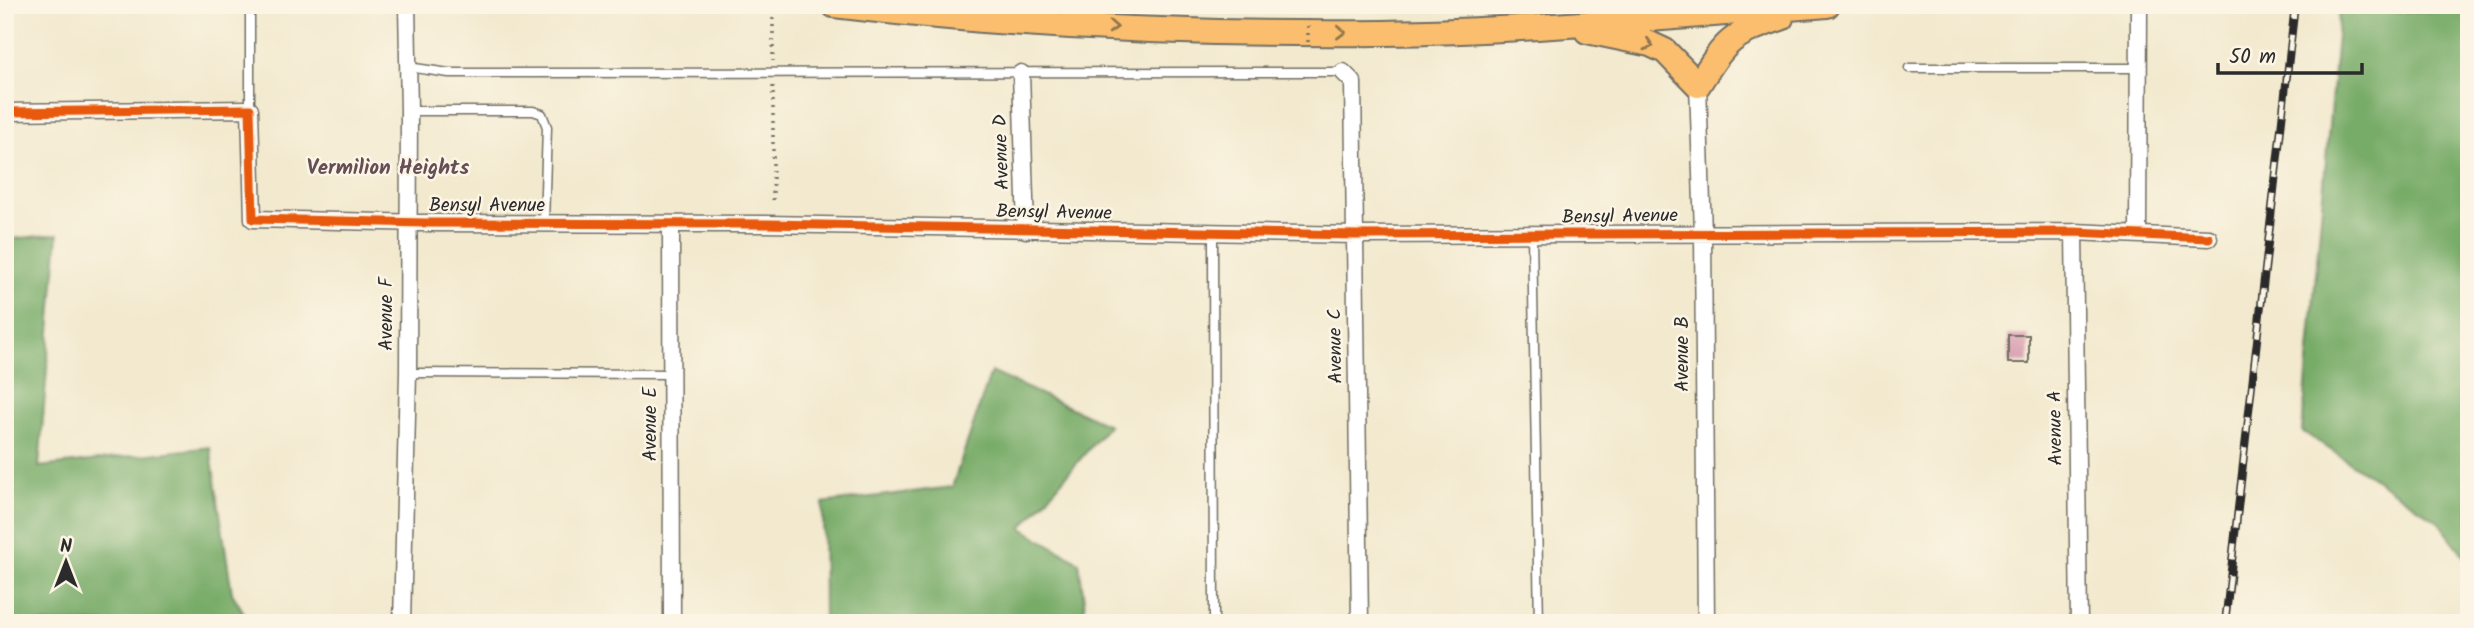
<svg xmlns="http://www.w3.org/2000/svg" width="2474" height="628" viewBox="0 0 2474 628" font-family="Kalam,sans-serif">
<style>
.forest{fill:#77ab68;stroke:#516b4a;stroke-width:2}
.building{fill:#d18ea7}
.lines{fill:none;stroke-linecap:round;stroke-linejoin:round}
.lane-casing{stroke:#716e64;stroke-width:11}
.street-casing{stroke:#716e64;stroke-width:19}
.primary-casing{stroke:#716e64;stroke-width:28}
.path{stroke:#716e64;stroke-width:3.5;stroke-dasharray:2 5;stroke-linecap:butt}
.lane{stroke:#fff;stroke-width:8}
.street{stroke:#fff;stroke-width:16}
.primary{stroke:#fabe6e;stroke-width:24}
.rail-casing{stroke:#2b2b2b;stroke-width:8}
.rail{stroke:#fcf5e5;stroke-width:5;stroke-dasharray:16;stroke-linecap:butt}
.path-bridge{stroke:#716e64;stroke-width:3.5;stroke-dasharray:2 5;stroke-linecap:butt}
.cycleway-casing{stroke:#fcf5e5;stroke-width:13}
.cycleway{stroke:#e8590c;stroke-width:9}
.oneway{stroke:#92744c}
.labels{text-anchor:middle;dominant-baseline:central;stroke-width:5;stroke-linejoin:round;paint-order:stroke}
.street-label{font-size:19px;fill:#2b2b2b;stroke:#fcf5e5}
.neighbourhood-label{font-size:21px;font-weight:bold;fill:#654e56;stroke:#fcf5e5}
</style>
<rect width="100%" height="100%" fill="#fcf5e5"/>
<filter id="ink" filterUnits="userSpaceOnUse"><feTurbulence type="fractalNoise" baseFrequency=".0143" numOctaves="2"/><feDisplacementMap in="SourceGraphic" scale="14" xChannelSelector="R" yChannelSelector="G"/><feConvolveMatrix kernelMatrix="1 2 1 2 8 2 1 2 1" color-interpolation-filters="sRGB"/></filter>
<filter id="wash" filterUnits="userSpaceOnUse"><feTurbulence type="fractalNoise" baseFrequency=".00686" numOctaves="4" result="noise"/><feDisplacementMap in="SourceGraphic" scale="28" xChannelSelector="R" yChannelSelector="G"/><feGaussianBlur stdDeviation="1.57" result="paint"/><feColorMatrix in="noise" values="0 0 0 0 0 0 0 0 0 0 0 0 0 0 0 0 0 1.4 0 .05"/><feComposite in="paint" operator="in"/></filter>
<g filter="url(#wash)">
<rect width="100%" height="100%" fill="#f2e9ce"/>
<path class="forest" d="M2469 10V562L2437 520 2302 431 2339 13Z
M58 234 39 467 210 447 232 593 250 623H5V240Z
M991 372 1109 425 1022 528 1079 562 1087 623H824L823 503 952 487Z"/>
<g id="blocks">
<path class="building" d="M2008 335H2029V363H2008Z"/>
</g>
</g>
<g filter="url(#ink)">
<use href="#blocks" fill-opacity="0" stroke="#716e64" stroke-width="2"/>
<g class="lines">
<g class="lane-casing">
<path id="lane" d="M408 67 449 73 1343 72
M1909 68H2139
M250 109V5
M409 111H533L542 114 547 127 544 224
M1213 233 1214 623
M1532 235 1539 623
M408 373 672 374"/>
</g>
<g class="street-casing">
<path id="street" d="M1343 72 1353 82 1360 623
M1021 73 1026 230
M1698 85 1703 233 1706 623
M5 112 250 109 253 219 425 223 766 224 1356 235 2074 232 2209 238
M671 225 672 623
M2074 232 2079 623
M2138 233 2139 5
M402 623 408 373 409 111 407 5"/>
</g>
<g class="primary-casing">
<path id="primary" d="M834 5C1016 27 1201 35 1383 33 1531 31 1679 16 1827 5
M1587 31 1650 44 1665 51 1698 85C1727 39 1731 35 1781 18"/>
</g>
<path class="path" d="M773 18V61
M773 86V205"/>
<use href="#lane" class="lane"/>
<use href="#street" class="street"/>
<use href="#primary" class="primary"/>
<g class="rail-casing">
<path id="rail" d="M2225 623 2295 5"/>
</g>
<use href="#rail" class="rail"/>
<path class="path-bridge" d="M1308 5V47"/>
<g class="cycleway-casing">
<path id="cycleway" d="M5 112 250 109 253 219 425 223 766 224 1356 235 2074 232 2209 238"/>
</g>
<use href="#cycleway" class="cycleway"/>
</g>
<defs><path id="oneway-chevron" d="M-2-3.5L2.5 0L-2 3.5" fill="none" stroke-width="1.6" stroke-linecap="round" stroke-linejoin="round" transform="scale(1.75)"/></defs>
<g class="oneway">
<use href="#oneway-chevron" transform="translate(1113 27) rotate(3)"/>
<use href="#oneway-chevron" transform="translate(1341 32) rotate(1)"/>
<use href="#oneway-chevron" transform="translate(1649 45) rotate(17)"/>
</g>
</g>
<g class="labels">
<g class="street-label">
<text transform="translate(1002 152) rotate(-92)">Avenue D</text>
<text x="487" y="206">Bensyl Avenue</text>
<text transform="translate(1054 213) rotate(1)">Bensyl Avenue</text>
<text transform="translate(1620 217) rotate(-1)">Bensyl Avenue</text>
<text transform="translate(387 314) rotate(-90)">Avenue F</text>
<text transform="translate(1336 346) rotate(-91)">Avenue C</text>
<text transform="translate(1683 354) rotate(-90)">Avenue B</text>
<text transform="translate(651 424) rotate(-90)">Avenue E</text>
<text transform="translate(2056 428) rotate(-91)">Avenue A</text>
</g>
<g class="neighbourhood-label">
<text x="388" y="168">Vermilion Heights</text>
</g>
</g>
<rect width="2474" height="628" fill="none" stroke="#fcf5e5" stroke-width="28"/>
<g transform="translate(66 562)" stroke="#fcf5e5" stroke-width="5" paint-order="stroke">
<path d="M0-5L12 26L0 18L-12 26Z" fill="#2b2b2b"/>
<text y="-10" font-size="19" font-weight="bold" text-anchor="middle" fill="#2b2b2b">N</text>
</g>
<path d="M2218 63v10h144v-10" fill="none" stroke="#2b2b2b" stroke-width="3.5"/>
<text x="2229" y="63" font-size="21" fill="#2b2b2b" stroke="#fcf5e5" stroke-width="5" paint-order="stroke">50 m</text>
</svg>
